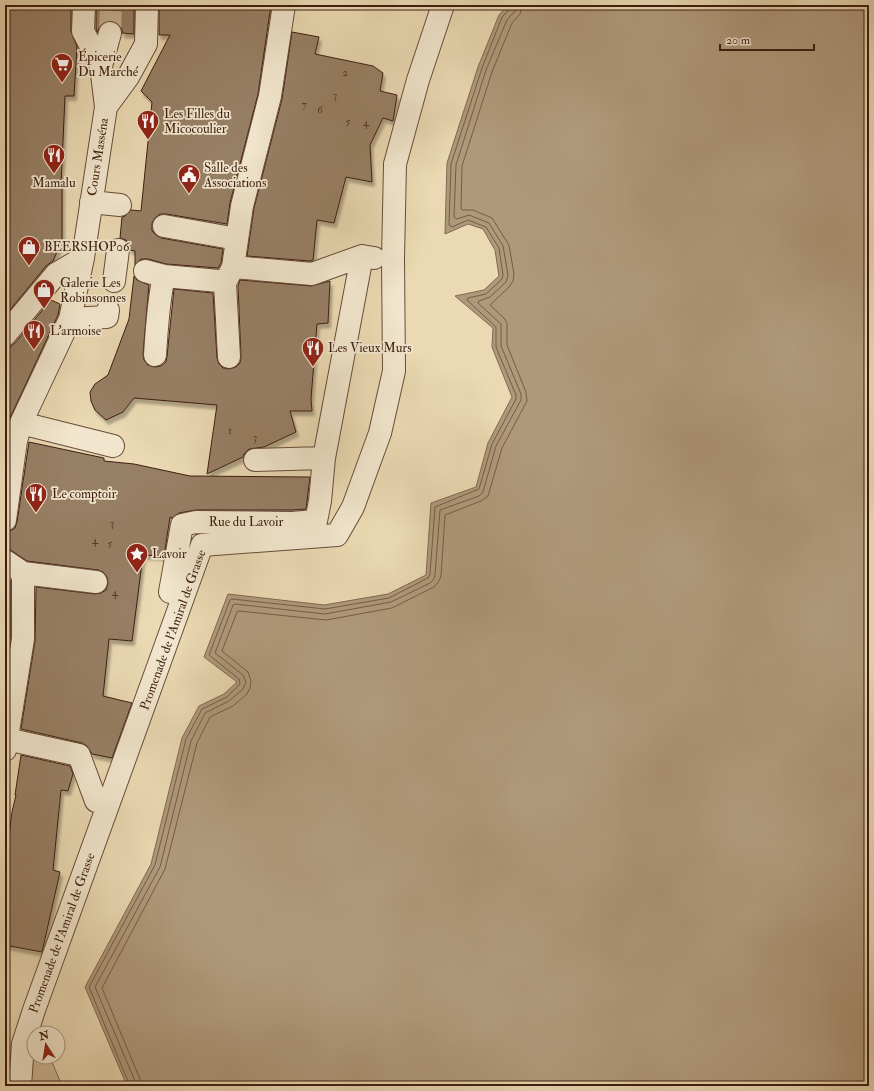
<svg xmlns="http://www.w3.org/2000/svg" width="874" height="1091" viewBox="0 0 874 1091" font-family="'IM FELL Double Pica',serif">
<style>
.green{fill:#cdb997;stroke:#856b54}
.water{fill:#af997b;stroke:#816751}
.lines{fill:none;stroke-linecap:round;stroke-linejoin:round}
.shore{stroke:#765b46;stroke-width:1}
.building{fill:#977f65;stroke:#3d1d11;filter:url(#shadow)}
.minor-tunnel{stroke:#c7b392;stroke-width:22;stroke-dasharray:22 11;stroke-linecap:butt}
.minor-casing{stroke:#684c39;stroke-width:24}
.minor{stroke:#f1e6cd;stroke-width:22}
.labels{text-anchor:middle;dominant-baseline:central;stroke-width:3.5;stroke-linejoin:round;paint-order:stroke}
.number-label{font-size:11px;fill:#543626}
.poi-label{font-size:13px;fill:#3d1d11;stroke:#f1e6cd;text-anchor:start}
.street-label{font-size:13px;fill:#3d1d11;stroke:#f1e6cd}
</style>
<defs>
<filter id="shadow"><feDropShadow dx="2.5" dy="4.5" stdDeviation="1" flood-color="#0004"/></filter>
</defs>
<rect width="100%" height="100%" fill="#ead9b2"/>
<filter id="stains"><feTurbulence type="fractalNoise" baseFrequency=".005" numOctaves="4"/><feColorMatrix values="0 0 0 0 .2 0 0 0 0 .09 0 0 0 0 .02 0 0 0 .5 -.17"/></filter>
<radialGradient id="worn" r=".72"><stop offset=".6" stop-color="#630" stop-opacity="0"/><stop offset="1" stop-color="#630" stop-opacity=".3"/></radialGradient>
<path class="green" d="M34 1033V1057H50L62 1086H26Z"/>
<path class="water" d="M508 5H869V1086H127L85 987 151 864 182 738 199 706 224 694 237 682 204 657 228 594 324 605 388 594 426 575 431 503 476 487 488 443 512 397 492 347 493 328 455 296 484 290 499 276 495 250 483 229 468 224 445 234 447 163 478 67 499 15Z"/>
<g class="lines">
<path class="shore" d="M130 1086 89 987 155 865 186 739 202 709 227 697 240 684 239 679 209 655 230 600 232 599 325 609 389 598 428 578 430 574 435 507 479 489 492 444 516 399V395L496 347V327L467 300 468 298 486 294 502 279 503 275 499 248 486 227 468 220 452 227 449 225 451 164 482 68 502 17 510 9 511 5
M136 1086 135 1081 95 987 160 867 191 741 205 713 229 701 243 689 246 682 243 675 215 653 233 605 235 604 325 614 391 602 430 583 434 579 435 575 440 510 479 496 483 492 496 446 521 400V394L501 346V324L478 303 479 301 490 297 506 282 508 275 503 246 489 223 469 215 457 219 454 217 456 165 486 70 507 20 515 11 516 5
M142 1086 140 1079 102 988 165 869 197 743 210 717 233 706 247 694 250 688 251 681 248 672 222 651 237 612 239 611 326 620 392 608 434 587 439 581 441 576 445 515 481 501 488 496 502 448 527 401 526 392 507 345V323L504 318 490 305 509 287 513 281 514 274 509 245 492 218 473 210H462L461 208 462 166 492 72 512 23 520 14 522 5"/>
</g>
<path class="building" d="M5 5H71V31L77 47 74 96H65L61 186H62V240L53 261 46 266 5 316Z
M96 5H134V34L122 33V29L119 25 113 21H107L102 24 97 32 96 28Z
M159 5H271L258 94 230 203 227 224 166 214H160L155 218 152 223V231L156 235 161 238 223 249 221 263 218 268 166 264 148 259H141L135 265V251L130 250 129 245 126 240 120 238 122 217 125 216 131 210 141 211 152 102 141 91 170 35H159Z
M292 32 319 37 315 54 373 66 383 73 380 91 397 95 393 121 383 118 370 145 372 182 346 177 334 223 317 220 313 260 310 261 247 256 254 208 282 99Z
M134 276 137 280 149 285 143 354 144 360 148 365 155 367 161 366 166 362 167 356 174 289 213 293 217 358 219 364 223 368 229 369 236 367 240 363 241 357 238 286 240 280 311 286 330 281 328 323 317 324 311 399 312 411H290L296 432 264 447 249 449 244 454 243 457 207 474 217 405 134 398 123 412 106 420 95 410 91 401 90 392 95 384 108 375 129 319Z
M51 300 60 304 58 315 10 418 5 434V347H10L15 343Z
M29 442 104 458V461L134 464 190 476 310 477 306 509 292 510H196L179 513 172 518 170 517 164 556 143 555 132 641 109 639 103 696 132 703 112 758 92 754 87 746 82 743 21 729 35 641 36 587 95 594 101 593 106 590 108 583 107 577 103 572 98 570 27 561 12 551 5 549V532L10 531 15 528 17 522Z
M5 576 10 580V638L5 672Z
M21 755 70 766 73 774 68 791 61 790 53 870 60 872 42 952 5 945V868L12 812 16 795H15Z"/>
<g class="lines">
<path class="minor-tunnel" d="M110 33 111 5"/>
<g class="minor-casing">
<path id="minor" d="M84 5 83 31 101 66
M106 107 101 66 110 33
M91 202 120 205
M164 226 237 239
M233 267 312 274 362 256 374 258
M145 271 164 276 219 281 225 283
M114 281 118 250
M225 283 233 267 242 206 270 96 284 5
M225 283 229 357
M70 319 107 317 108 310
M5 335 56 274 83 258
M155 355C157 328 158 302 164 276
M21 423 113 446
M255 460 324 458 362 256
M5 520 16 441 21 423 70 319 83 258 106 107 128 77 146 44 147 5
M5 561 23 573V639L5 750
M23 573 96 582
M170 592 182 525 196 522 292 523 316 521 320 501 324 458
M6 739 79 755 96 801
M20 1086 23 1044 34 1010 202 545 337 535 353 507 380 433 394 371 393 259 395 164 418 80 443 5"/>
</g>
<use href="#minor" class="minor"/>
</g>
<defs>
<g id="supermarket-pin" transform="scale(1.15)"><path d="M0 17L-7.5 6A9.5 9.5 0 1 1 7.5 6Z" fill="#8f2418" stroke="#f1e6cd"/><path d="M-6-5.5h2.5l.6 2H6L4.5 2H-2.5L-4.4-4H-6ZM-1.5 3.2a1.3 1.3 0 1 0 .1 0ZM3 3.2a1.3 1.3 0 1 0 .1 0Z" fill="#fff"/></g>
<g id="restaurant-pin" transform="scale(1.15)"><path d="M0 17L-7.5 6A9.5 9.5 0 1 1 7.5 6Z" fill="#8f2418" stroke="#f1e6cd"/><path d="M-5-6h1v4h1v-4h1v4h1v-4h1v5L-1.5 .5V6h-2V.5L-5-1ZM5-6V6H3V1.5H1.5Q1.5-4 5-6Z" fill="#fff"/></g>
<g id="civic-pin" transform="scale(1.15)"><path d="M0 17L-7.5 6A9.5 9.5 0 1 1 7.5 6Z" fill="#8f2418" stroke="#f1e6cd"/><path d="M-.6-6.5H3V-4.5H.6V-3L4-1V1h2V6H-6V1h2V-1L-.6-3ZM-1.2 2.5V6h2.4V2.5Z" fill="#fff"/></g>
<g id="shop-pin" transform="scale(1.15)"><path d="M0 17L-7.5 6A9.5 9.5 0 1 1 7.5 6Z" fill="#8f2418" stroke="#f1e6cd"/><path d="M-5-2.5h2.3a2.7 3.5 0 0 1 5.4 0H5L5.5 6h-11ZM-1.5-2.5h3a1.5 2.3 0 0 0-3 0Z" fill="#fff"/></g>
<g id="sight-pin" transform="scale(1.15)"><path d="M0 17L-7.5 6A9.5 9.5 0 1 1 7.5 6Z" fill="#8f2418" stroke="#f1e6cd"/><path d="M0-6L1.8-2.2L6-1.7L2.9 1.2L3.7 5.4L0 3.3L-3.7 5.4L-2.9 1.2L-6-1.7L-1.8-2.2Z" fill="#fff"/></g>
</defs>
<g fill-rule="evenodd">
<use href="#supermarket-pin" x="62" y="64"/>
<use href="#restaurant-pin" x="148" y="121"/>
<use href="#restaurant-pin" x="54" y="155"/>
<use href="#civic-pin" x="189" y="175"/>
<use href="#shop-pin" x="29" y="247"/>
<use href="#shop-pin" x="44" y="290"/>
<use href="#restaurant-pin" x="34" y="331"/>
<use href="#restaurant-pin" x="313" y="348"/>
<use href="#restaurant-pin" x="36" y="494"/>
<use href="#sight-pin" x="137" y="554"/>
</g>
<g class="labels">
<g class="number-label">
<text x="345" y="72">2</text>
<text x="335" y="95">3</text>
<text x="304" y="104">7</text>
<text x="320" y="109">6</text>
<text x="348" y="121">5</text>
<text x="366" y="122">4</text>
<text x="230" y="430">1</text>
<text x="255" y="437">3</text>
<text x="112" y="523">3</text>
<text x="95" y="540">4</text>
<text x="110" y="543">5</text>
<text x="115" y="592">4</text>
</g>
<g class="poi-label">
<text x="78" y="57">Épicerie<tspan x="78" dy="15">Du Marché</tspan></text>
<text x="164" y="114">Les Filles du<tspan x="164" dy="15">Micocoulier</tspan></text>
<text x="204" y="168">Salle des<tspan x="204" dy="15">Associations</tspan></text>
<text x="54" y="183" text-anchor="middle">Mamalu</text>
<text x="44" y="247">BEERSHOP06</text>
<text x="60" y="283">Galerie Les<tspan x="60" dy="15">Robinsonnes</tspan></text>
<text x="50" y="331">L'armoise</text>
<text x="328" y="348">Les Vieux Murs</text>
<text x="52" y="494">Le comptoir</text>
<text x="152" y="554">Lavoir</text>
</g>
<g class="street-label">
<text transform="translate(98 157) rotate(-81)">Cours Masséna</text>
<text x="246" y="522">Rue du Lavoir</text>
<text transform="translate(173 630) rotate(-70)">Promenade de l'Amiral de Grasse</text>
<text transform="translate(62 933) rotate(-70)">Promenade de l'Amiral de Grasse</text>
</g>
</g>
<rect width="874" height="1091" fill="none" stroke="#ead9b2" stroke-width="20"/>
<rect x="6" y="6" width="862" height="1079" fill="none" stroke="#3d1d11" stroke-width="2"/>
<rect x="10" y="10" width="854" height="1071" fill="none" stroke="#3d1d11"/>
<g transform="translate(46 1045) rotate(348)"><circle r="19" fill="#f1e6cd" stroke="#a99682"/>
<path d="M0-3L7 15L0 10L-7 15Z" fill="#8f2418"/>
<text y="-6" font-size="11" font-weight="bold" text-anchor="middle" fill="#3d1d11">N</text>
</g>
<path d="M720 44v6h94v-6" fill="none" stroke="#3d1d11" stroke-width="2"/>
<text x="726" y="44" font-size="12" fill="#3d1d11" stroke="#f1e6cd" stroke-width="3" paint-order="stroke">20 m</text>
<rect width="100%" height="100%" filter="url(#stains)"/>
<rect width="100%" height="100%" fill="url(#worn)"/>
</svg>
